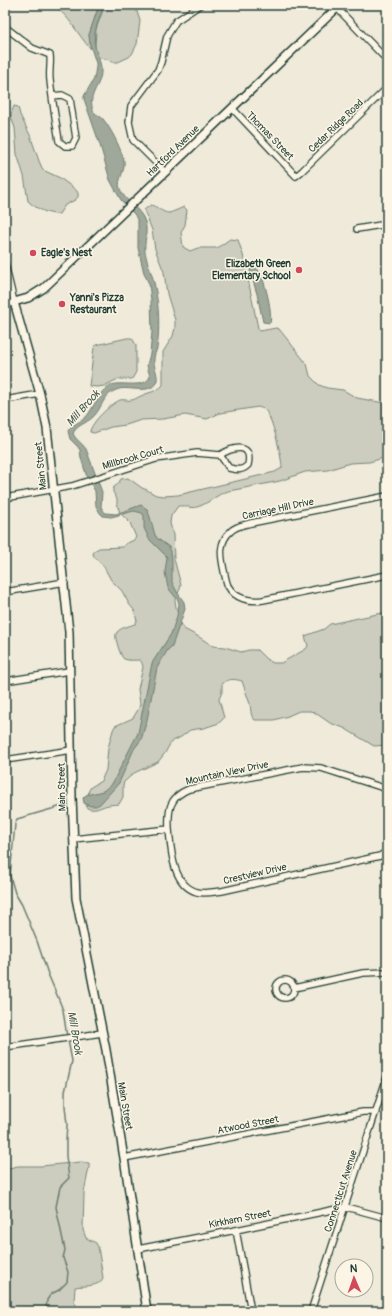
<svg xmlns="http://www.w3.org/2000/svg" width="392" height="1316" viewBox="0 0 392 1316" font-family="Pangolin,sans-serif">
<style>
.green{fill:#cccdbf;stroke:#76857a}
.water{fill:#9fa89a;stroke:#6c7d71}
.lines{fill:none;stroke-linecap:round;stroke-linejoin:round}
.stream{stroke:#6c7d71;stroke-width:1.5}
.minor-casing{stroke:#1f3d34;stroke-width:8}
.major-casing{stroke:#1f3d34;stroke-width:10}
.minor{stroke:#fcf5e5;stroke-width:5.5}
.major{stroke:#fcf5e5;stroke-width:7}
.poi-dot{fill:#d1495b;stroke:#fcf5e5;stroke-width:1.5}
.labels{text-anchor:middle;dominant-baseline:central;stroke-width:3;stroke-linejoin:round;paint-order:stroke}
.street-label{font-size:10px;fill:#1f3d34;stroke:#fcf5e5}
.poi-label{font-size:10px;font-weight:bold;fill:#1f3d34;stroke:#fcf5e5;text-anchor:start}
.water-label{font-size:11px;font-style:italic;fill:#455d53;stroke:#fcf5e5}
</style>
<rect width="100%" height="100%" fill="#efeada"/>
<filter id="ink" filterUnits="userSpaceOnUse"><feTurbulence type="fractalNoise" baseFrequency=".025" numOctaves="2"/><feDisplacementMap in="SourceGraphic" scale="8" xChannelSelector="R" yChannelSelector="G"/><feConvolveMatrix kernelMatrix="1 2 1 2 8 2 1 2 1" color-interpolation-filters="sRGB"/></filter>
<g filter="url(#ink)">
<path class="green" d="M52 5H99L89 35 91 49C77 35 70 15 52 5Z
M105 5H135L140 21 137 44 132 54 129 57 118 62H113L107 59 99 58 98 56 95 47 96 29Z
M14 106 18 107 20 115 30 135 39 161 42 168 45 171 60 178 76 190 78 193V197L75 200 65 205 59 214C49 215 35 208 28 201L24 176 17 154 15 128 11 117V114Z
M151 205C157 206 162 213 169 213 173 212 179 209 184 207L187 210 185 225 181 232 183 247 190 251 198 248H217L230 239 238 240 243 255 258 328 260 331 276 328 279 329 307 364 310 376 319 385 327 388 343 390 357 398 384 403 387 402V457L369 462 350 463 328 470 305 472 280 481 234 490C219 491 211 503 197 507 190 509 185 505 178 506L171 516 170 523 173 535 174 559 181 585 180 589 175 600 176 607 181 626 184 629 199 637 213 646 225 647 241 652 249 650H257L266 659 273 663H281L306 649 308 646 305 636 324 629 330 624 387 612V745L374 746 344 728 330 723 314 712 310 711H299L288 716 274 720H255C249 715 252 708 249 701 247 694 244 688 242 681 235 679 228 678 222 684V692L219 699 224 718 219 723 204 728 190 730 181 737 171 742 165 753 158 762 134 773 124 782 123 785V797L119 804C116 805 113 804 109 805 101 806 96 812 87 808L86 805 89 790 91 787 101 781 106 770 108 748 113 730 115 726 133 718 139 708 140 704 138 689 143 667 142 663 140 660C136 660 129 661 124 659 121 658 114 636 116 634 118 628 130 626 135 624L137 621 134 610 129 604 122 591 111 580 103 565 95 558 93 554 94 551 99 548 123 547 125 544 134 540 136 537 130 523 120 513 117 504V499L113 492V488L118 484 121 479 128 478 142 488 147 490 156 495 164 496 178 495 275 472 282 468C282 457 272 415 264 409 262 408 260 408 258 407L220 413 207 419 185 415 163 419 141 420 126 425 111 427 94 433 90 432C91 422 111 404 120 400 124 399 128 401 132 400 136 399 138 397 141 396 149 392 157 392 163 385V352L173 336 175 328V320L167 294 164 272 155 249 152 230 144 210Z
M127 338H132L136 345V372L132 379H118L104 386 97 387 89 386 94 348 96 345Z
M81 1162 89 1163V1167L84 1193 83 1230 86 1238 96 1243 98 1247 103 1278C98 1288 85 1285 75 1287L74 1302 79 1309H90L95 1311H5V1169L18 1166H41Z"/>
<path class="water" d="M99 5H104C100 17 92 33 95 46 96 54 102 63 101 72 101 85 89 93 92 107 93 115 99 114 103 119 111 129 119 145 123 157 128 170 116 179 120 189 124 201 141 208 145 222 148 231 144 242 145 252 147 264 153 275 155 287 159 306 160 329 157 348 156 352 154 355 154 359 153 366 158 373 157 380 153 396 129 386 119 389 102 394 103 408 93 417 87 423 75 426 73 434 76 440 82 443 86 449L102 492 101 507 105 513 116 514 141 505 147 509 150 517 155 535 158 539 169 547 171 551 172 562V582L177 592 184 602 185 609 172 646 167 651 157 668 147 720 141 740 134 749 119 783 100 804 96 806H90L84 803 83 798 86 795 103 791 112 784 138 733 152 663 171 634 177 616 179 604 178 600 168 588 165 572 167 557 149 539 144 528V516L142 513 134 511 111 517 103 516 100 513 96 506 95 491 87 477 81 458 80 450 78 447 70 439 68 431C71 424 82 422 87 416 94 407 99 392 109 386 121 380 143 390 150 377L147 365 150 354 152 332 151 300 149 284 144 273 138 248V222L135 215 121 200 110 180 100 145 84 99V96L94 79 96 67V63L90 45 89 35Z
M251 264C255 266 258 269 260 273 265 281 273 314 270 323L263 322 257 294 250 271Z"/>
<g class="lines">
<path class="stream" d="M62 806 17 819 15 824 10 876 15 893 22 905 37 941 48 974 57 995 63 1010 67 1037
M40 1311 46 1309 47 1300 51 1294 59 1290 67 1282 68 1272 63 1258 65 1250 56 1207 60 1187 69 1178 66 1156V1140L67 1125 65 1106V1092L72 1061 68 1040"/>
<g class="minor-casing">
<path id="minor" d="M337 8 387 60
M5 27 32 48 50 55C51 63 49 71 50 80 52 100 56 121 59 141L65 146H72L76 138 70 99 62 95 52 96
M232 108 296 176 302 171 387 88
M165 172 133 140 129 122 131 106 158 70 161 62 167 36 176 21 200 5
M357 229 387 224
M5 264 14 302 5 304
M5 400 40 394
M387 496 251 523C244 525 236 526 231 531 218 542 221 557 224 571 225 575 226 582 228 586 235 599 250 602 263 600L387 575
M5 498 72 486 156 459 197 453 220 455 229 468C237 470 242 471 248 465 253 442 233 447 220 455
M5 592 65 582
M5 681 69 671
M5 760 72 750
M169 829C171 849 172 885 197 892 204 894 214 892 222 891L380 856 387 851
M73 839 169 829C168 810 169 797 189 789L303 767 321 768 387 789
M276 989a9 9 0 1 1 18 0a9 9 0 1 1-18 0Z
M294 988 363 973 387 972
M5 1047 102 1033
M124 1158 363 1112H376
M236 1230 251 1311
M138 1249 236 1230 346 1207 387 1218
M311 1311 387 1077"/>
</g>
<g class="major-casing">
<path id="major" d="M147 1311 124 1158 106 1050 76 898 72 797 69 632 47 428 40 394 14 302 28 298 44 288 340 5"/>
</g>
<use href="#minor" class="minor"/>
<use href="#major" class="major"/>
</g>
</g>
<g class="poi-dot">
<circle cx="33" cy="253" r="4"/>
<circle cx="299" cy="270" r="4"/>
<circle cx="62" cy="304" r="4"/>
</g>
<g class="labels">
<g class="street-label">
<text transform="translate(336 126) rotate(-44)">Cedar Ridge Road</text>
<text transform="translate(270 136) rotate(46)">Thomas Street</text>
<text transform="translate(173 151) rotate(-44)">Hartford Avenue</text>
<text transform="translate(133 458) rotate(-16)">Millbrook Court</text>
<text transform="translate(41 466) rotate(-96)">Main Street</text>
<text transform="translate(278 509) rotate(-12)">Carriage Hill Drive</text>
<text transform="translate(227 773) rotate(-12)">Mountain View Drive</text>
<text transform="translate(62 787) rotate(-91)">Main Street</text>
<text transform="translate(255 874) rotate(-13)">Crestview Drive</text>
<text transform="translate(125 1106) rotate(80)">Main Street</text>
<text transform="translate(248 1125) rotate(-11)">Atwood Street</text>
<text transform="translate(341 1191) rotate(-72)">Connecticut Avenue</text>
<text transform="translate(240 1219) rotate(-11)">Kirkham Street</text>
</g>
<g class="poi-label">
<text x="41" y="253">Eagle's Nest</text>
<text x="291" y="264" text-anchor="end">Elizabeth Green<tspan x="291" dy="12">Elementary School</tspan></text>
<text x="70" y="298">Yanni's Pizza<tspan x="70" dy="12">Restaurant</tspan></text>
</g>
<g class="water-label">
<text transform="translate(83 408) rotate(-48)">Mill Brook</text>
<text transform="translate(75 1033) rotate(80)">Mill Brook</text>
</g>
</g>
<rect width="392" height="1316" fill="none" stroke="#fcf5e5" stroke-width="20"/>
<rect x="10" y="10" width="372" height="1296" fill="none" stroke="#1f3d34" stroke-width="1.5" filter="url(#ink)"/>
<g transform="translate(354 1278) rotate(358)"><circle r="19" fill="#fcf5e5" stroke="#a4ab9e"/>
<path d="M0-3L7 15L0 10L-7 15Z" fill="#d1495b"/>
<text y="-6" font-size="11" font-weight="bold" text-anchor="middle" fill="#1f3d34">N</text>
</g>
</svg>
